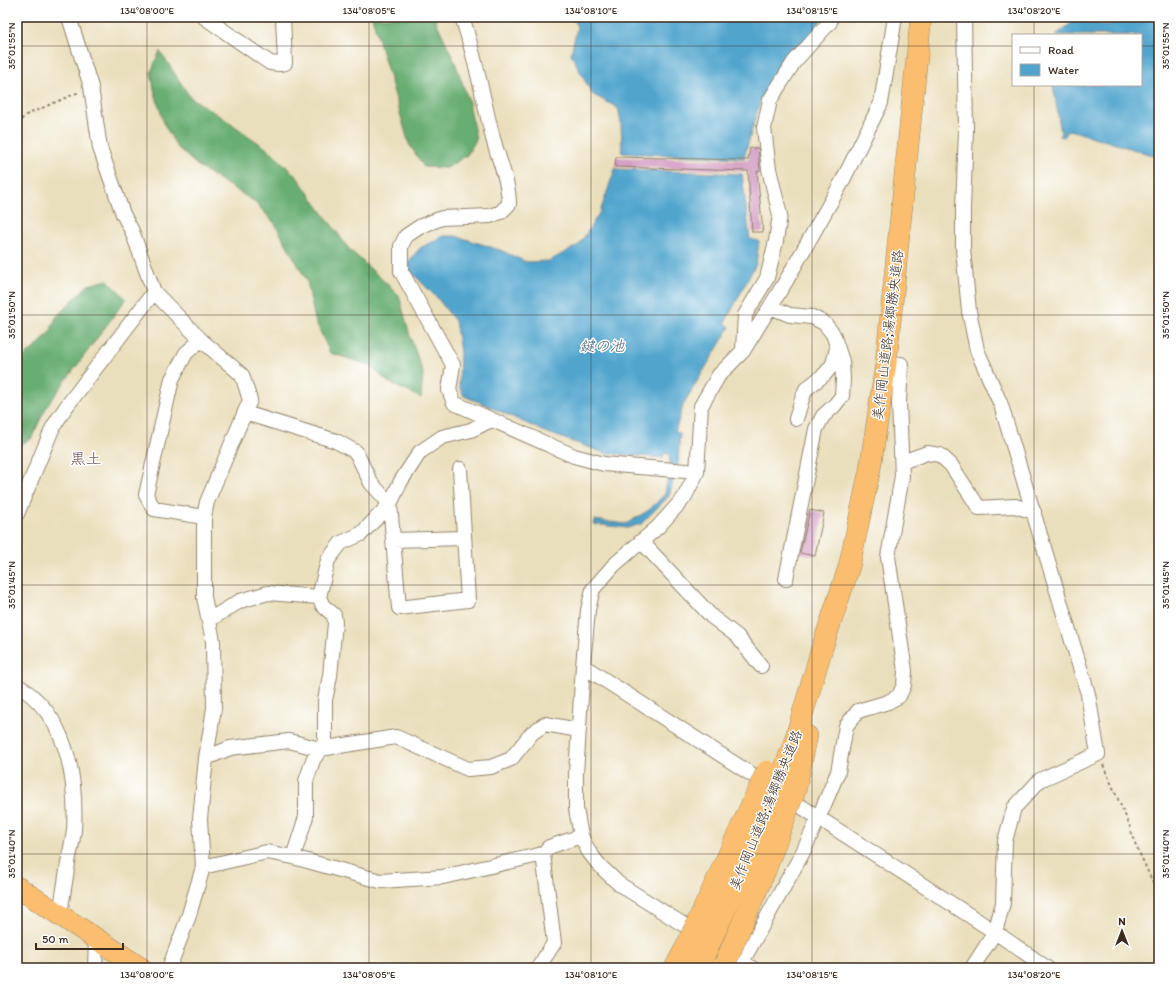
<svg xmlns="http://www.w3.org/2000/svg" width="1176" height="985" viewBox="0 0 1176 985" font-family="Itim,'Klee One',sans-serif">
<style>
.forest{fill:#68ad72;stroke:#526c48}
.water{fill:#51a5cd;stroke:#466876}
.building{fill:#cf91bc}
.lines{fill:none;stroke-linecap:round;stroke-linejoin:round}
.minor-casing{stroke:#92846d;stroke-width:16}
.highway-casing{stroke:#92846d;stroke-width:22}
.path{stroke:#92846d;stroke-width:2;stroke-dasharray:3 3;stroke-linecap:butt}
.minor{stroke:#fff;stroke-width:14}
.highway{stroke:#fbbe6e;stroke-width:21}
.highway-bridge-casing{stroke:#92846d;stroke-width:22;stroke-linecap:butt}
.highway-bridge{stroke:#fbbe6e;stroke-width:21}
.ticks{fill:none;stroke:#3b2a1e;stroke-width:1;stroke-opacity:0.45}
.labels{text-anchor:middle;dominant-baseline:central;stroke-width:3;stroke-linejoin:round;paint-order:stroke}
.street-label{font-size:14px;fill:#3b2a1e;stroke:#fff}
.water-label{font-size:15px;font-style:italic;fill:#45616d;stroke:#fff}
.quarter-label{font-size:16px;fill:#6f4e55;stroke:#fff}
.neatline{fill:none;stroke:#3b2a1e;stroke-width:1.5}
.ticks-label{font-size:10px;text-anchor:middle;fill:#3b2a1e}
</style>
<rect width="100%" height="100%" fill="#fff"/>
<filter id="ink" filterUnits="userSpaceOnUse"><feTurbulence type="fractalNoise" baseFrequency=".025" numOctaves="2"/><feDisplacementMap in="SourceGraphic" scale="8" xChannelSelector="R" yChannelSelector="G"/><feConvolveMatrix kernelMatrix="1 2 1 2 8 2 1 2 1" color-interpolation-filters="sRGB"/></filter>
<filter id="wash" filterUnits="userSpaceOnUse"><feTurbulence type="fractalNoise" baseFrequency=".012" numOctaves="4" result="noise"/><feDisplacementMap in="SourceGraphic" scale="16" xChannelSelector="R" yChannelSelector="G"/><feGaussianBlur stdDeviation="0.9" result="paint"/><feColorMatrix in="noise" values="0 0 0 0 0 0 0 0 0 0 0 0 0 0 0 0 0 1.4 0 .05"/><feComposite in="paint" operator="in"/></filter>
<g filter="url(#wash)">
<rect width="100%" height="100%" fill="#eadfbc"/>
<path class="forest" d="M372 17H434L455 62 469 102 476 140 467 155 447 168 424 167 409 144Z
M160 51 190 97 229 122 270 151 297 177 349 249 399 295 410 336 423 373 421 398 388 382 369 365 330 353 315 320 307 281 275 224 255 202 199 167 177 147 164 124 154 89 151 72Z
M108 280 126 299 47 406 31 439 17 446V363L40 343 51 330 56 317 88 285Z"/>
<path class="water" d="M572 17H823L817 27 773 77 759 105 744 158 622 153 621 123 618 108 592 94 583 77 571 54 577 27Z
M1116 17H1159V155L1155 156 1070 130 1066 132 1064 137 1060 136 1061 133 1053 85H1141V35H1056L1075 20 1097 24 1112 25Z
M615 169 742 174 750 239 759 241 756 264 725 323 730 327 684 403 675 432 680 433 678 464 669 496 641 524 627 528 593 524 594 520 626 524 649 510 665 494 670 462 669 454 664 453 663 458 605 453 545 432 484 404 464 396 459 386 460 352 455 321 438 299 409 270V261L420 248 443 236H456L500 250 526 262 549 261 579 245 600 212Z"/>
<g id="blocks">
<path class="building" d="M750 148H758L760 171H757L763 232H752L748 171 615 167 616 157 748 160Z
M810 510 824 513 815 556 800 553Z"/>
</g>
</g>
<g filter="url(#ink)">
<use href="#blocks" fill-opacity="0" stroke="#92846d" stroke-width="1"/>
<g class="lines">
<g class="minor-casing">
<path id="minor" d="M69 17 91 87 100 148 123 214 132 231 154 292 201 340 242 375 250 400 207 502 204 517V597L213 641 214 708 206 758 200 819 203 867 188 918 169 968
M204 17 270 63 279 64 285 63 283 17
M462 17C476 58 483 100 494 142 500 163 509 183 509 204L501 212 490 216 442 218 421 226 406 236 401 246V271L453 365 449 390 454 403 574 456 604 464 697 472
M964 17 966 130 963 208V249L969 311 977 350 1001 405 1088 694 1098 754 1040 780 1014 808 1005 841 1003 903 995 932 972 968
M770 307 790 315 812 317 824 323 833 334 842 361 843 380 842 396 834 406 823 416 816 429 786 579
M201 340 186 353 172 379 146 495 154 509 204 517
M743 350 745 315 767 278 776 241 780 215 769 169 764 128 770 100 794 62 830 22V17
M245 413 336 441 356 452 371 483 390 504 399 608 468 600 460 469
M796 419 802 399 806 389 825 374 833 364 837 348
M902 462 927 453 940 455 951 465 979 508 1015 506 1034 512
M17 514 53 427 66 407 154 292
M393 540 464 538
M641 541 712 617 737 636 761 666
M209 620 240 601 268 593 319 597 328 560 341 543 361 534 390 504 401 481 420 452 442 437 471 430 491 420
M583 666 754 776 995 932 1047 968
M17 685C67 715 77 777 74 830 73 839 71 848 69 857 66 876 63 895 60 914
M206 758 230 748 289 741 320 749 396 737 468 769 491 767 511 759 532 733 545 724 579 730
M293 857 306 817V781L313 760 325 742V700L330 676 335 623 334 615 323 606 319 597
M203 867 267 852 293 857 380 881 443 877 543 854 549 847 581 836
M742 962 803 852 818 819 838 772 846 726 858 711 888 702 899 696 904 685 905 671 888 557 902 476 899 403 901 364
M95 968 96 939
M538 968 554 943 543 854
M752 968 619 884 600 866 589 852 581 836 576 809V774L583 666 588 610 593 589 614 565 658 527 684 498 697 472 701 406 719 375 743 351 786 281 842 182 881 103 895 17"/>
</g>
<g class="highway-casing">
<path id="highway" d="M781 778 794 743 822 648 849 567 870 469 886 363 921 17
M796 787 807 736
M17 887 141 968
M675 968 687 945
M698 968 705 954"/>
</g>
<path class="path" d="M17 124 26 115 79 92
M1103 765 1129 824 1134 841 1159 896"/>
<use href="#minor" class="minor"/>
<use href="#highway" class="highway"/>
<g class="highway-bridge-casing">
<path id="highway-bridge" d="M687 945 767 771
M705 954 747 861 781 778
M725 963 765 871 796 787"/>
</g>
<use href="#highway-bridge" class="highway-bridge"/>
</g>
</g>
<path class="ticks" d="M147 17V968M369 17V968M591 17V968M812 17V968M1034 17V35M17 46H1013M1141 46H1159M1034 85V968M17 315H1159M17 585H1159M17 854H1159"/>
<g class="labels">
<g class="street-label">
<text transform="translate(888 335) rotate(-83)">美作岡山道路;湯郷勝央道路</text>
<text transform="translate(766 810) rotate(-68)">美作岡山道路;湯郷勝央道路</text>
</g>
<g class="water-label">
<text x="602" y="346">鍵の池</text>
</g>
<g class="quarter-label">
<text x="86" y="458">黒土</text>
</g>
</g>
<rect width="1176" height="985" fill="none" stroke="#fff" stroke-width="44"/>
<rect x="1012" y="34" width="130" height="52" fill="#ffffff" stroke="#b1aaa5"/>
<rect x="1020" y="47" width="20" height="6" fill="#ffffff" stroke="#b1aaa5"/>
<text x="1048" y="54" font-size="12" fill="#3b2a1e">Road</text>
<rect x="1020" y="64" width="20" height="12" fill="#51a5cd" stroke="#b1aaa5"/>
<text x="1048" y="74" font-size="12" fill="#3b2a1e">Water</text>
<g transform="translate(1122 931)" stroke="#ffffff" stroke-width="3" paint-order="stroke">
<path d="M0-3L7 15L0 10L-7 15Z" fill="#3b2a1e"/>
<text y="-6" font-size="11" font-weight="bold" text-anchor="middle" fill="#3b2a1e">N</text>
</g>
<path d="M36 943v6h87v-6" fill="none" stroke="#3b2a1e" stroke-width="2"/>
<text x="42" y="943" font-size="12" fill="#3b2a1e" stroke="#ffffff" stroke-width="3" paint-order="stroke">50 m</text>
<rect x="22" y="22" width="1132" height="941" class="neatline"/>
<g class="ticks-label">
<text x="147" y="14">134°08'00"E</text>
<text x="369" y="14">134°08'05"E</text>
<text x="591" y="14">134°08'10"E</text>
<text x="812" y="14">134°08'15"E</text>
<text x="1034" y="14">134°08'20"E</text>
<text transform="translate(11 46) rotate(-90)" y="4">35°01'55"N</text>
<text transform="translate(1165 46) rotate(-90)" y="4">35°01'55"N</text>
<text transform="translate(11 315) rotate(-90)" y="4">35°01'50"N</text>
<text transform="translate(1165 315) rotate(-90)" y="4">35°01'50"N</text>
<text transform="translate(11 585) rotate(-90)" y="4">35°01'45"N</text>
<text transform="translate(1165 585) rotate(-90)" y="4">35°01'45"N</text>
<text transform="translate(11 854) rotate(-90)" y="4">35°01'40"N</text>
<text transform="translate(1165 854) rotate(-90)" y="4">35°01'40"N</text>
<text x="147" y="978">134°08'00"E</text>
<text x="369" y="978">134°08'05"E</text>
<text x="591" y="978">134°08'10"E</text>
<text x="812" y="978">134°08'15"E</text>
<text x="1034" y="978">134°08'20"E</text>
</g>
</svg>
